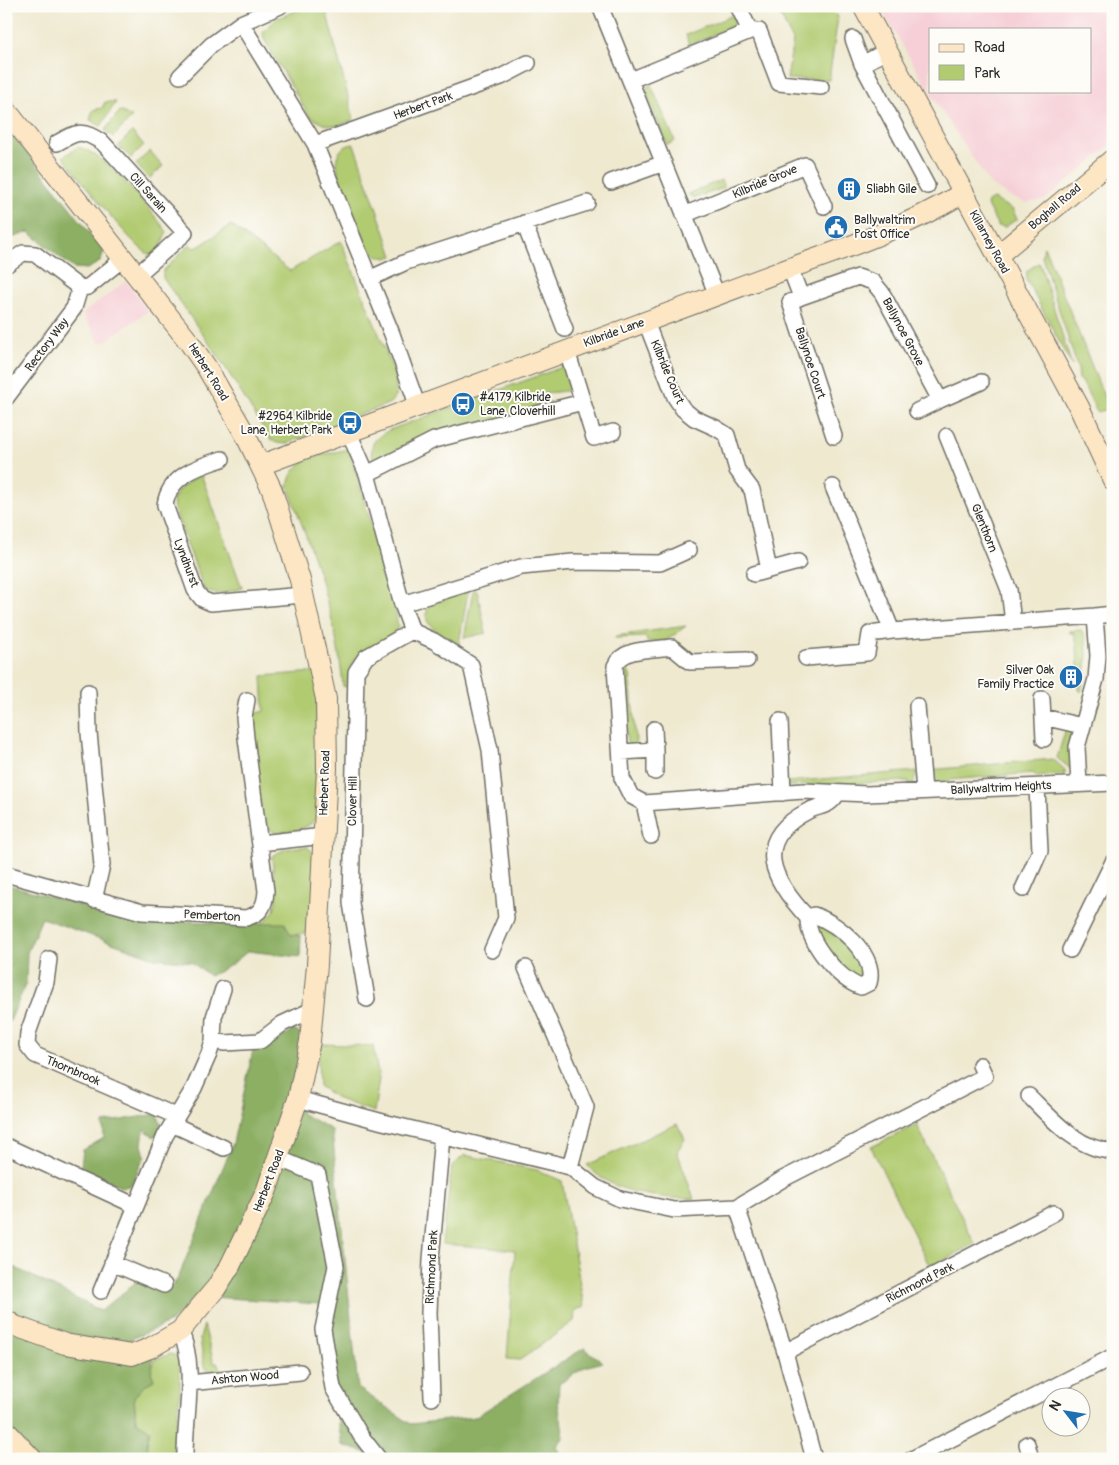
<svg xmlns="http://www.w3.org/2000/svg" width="1119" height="1465" viewBox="0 0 1119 1465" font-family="Pangolin,sans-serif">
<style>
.built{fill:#f6cfd7;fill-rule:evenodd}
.green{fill:#b1cb71;stroke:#6e7b4e}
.forest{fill:#8caf63;stroke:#5c6d47}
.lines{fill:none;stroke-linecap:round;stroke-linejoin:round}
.street-casing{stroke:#706e65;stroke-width:18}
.secondary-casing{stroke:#706e65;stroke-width:22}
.street{stroke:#fff;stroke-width:15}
.secondary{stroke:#fce6c4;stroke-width:20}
.labels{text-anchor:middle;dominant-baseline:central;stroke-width:4;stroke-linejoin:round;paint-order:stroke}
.street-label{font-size:12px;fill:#2b2b2b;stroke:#fdfcf7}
.poi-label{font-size:12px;fill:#2b2b2b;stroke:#fdfcf7;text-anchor:start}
</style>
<rect width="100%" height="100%" fill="#fdfcf7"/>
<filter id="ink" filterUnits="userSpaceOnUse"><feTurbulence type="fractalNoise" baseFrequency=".02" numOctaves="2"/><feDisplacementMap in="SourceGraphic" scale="10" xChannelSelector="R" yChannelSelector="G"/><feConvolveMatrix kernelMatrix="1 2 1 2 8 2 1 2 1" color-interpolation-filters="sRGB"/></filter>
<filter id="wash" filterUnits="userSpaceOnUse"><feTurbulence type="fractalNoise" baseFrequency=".0096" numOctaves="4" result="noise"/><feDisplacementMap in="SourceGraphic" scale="20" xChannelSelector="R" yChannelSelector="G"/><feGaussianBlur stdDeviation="1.12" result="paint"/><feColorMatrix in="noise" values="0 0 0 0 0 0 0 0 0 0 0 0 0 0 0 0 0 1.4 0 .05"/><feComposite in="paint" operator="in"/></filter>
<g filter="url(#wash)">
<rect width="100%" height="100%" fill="#efe9d0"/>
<path class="built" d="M879 6H1113V143L1045 200 1026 203 1010 197 990 184 939 107ZM930 29H1090V91H930Z
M126 281 148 311 101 344 82 314Z"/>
<path class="green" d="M308 6H325L354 120 337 126 323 124 309 116 264 39 263 32 276 19Z
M788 6H827L838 17 829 80 787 79 793 41 780 15Z
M733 15 735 23 732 27 689 45 686 35Z
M650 83 675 141 667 145 647 94 646 90Z
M105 102H116L101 126 90 120 93 110 102 108Z
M120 111 132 117 113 137 105 130Z
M132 132 144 145 131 158 118 146Z
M354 144 393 256 386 258 376 255 368 247C360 230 333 173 337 157 339 149 346 145 354 144Z
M78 147C106 153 149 208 167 232L159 249 151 255C137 253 76 173 63 157Z
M150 151 163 166 149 179 136 164Z
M721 180 724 188 694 198 688 194Z
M993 199 1012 209 1017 219 1005 227 998 226 987 205 988 202Z
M231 225 290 271 341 241 396 376V395L390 403 286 444 277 443 270 439 220 359 163 278V271L190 244 193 248 198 247Z
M1044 246 1109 409 1097 412 1082 381 1079 380 1078 369 1042 257Z
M1038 263 1040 264 1072 366 1026 279 1027 271Z
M568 365 575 390 547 393 542 406C503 423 459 422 419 440 406 446 389 460 374 461 367 444 376 438 389 430Z
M349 449 394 602 398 627C378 657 352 637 347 687L343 686C337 618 312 551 288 487 292 456 323 455 349 449Z
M201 474 242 588C230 591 214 598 204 589L174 509 173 500 180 488Z
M477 590 486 633 464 638 473 591Z
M468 591 459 644C445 636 413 623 432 604Z
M686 626 666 641 647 642 646 637 615 638 616 636Z
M1081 630C1092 639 1085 679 1081 692L1079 690 1077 645 1074 633H1070V631Z
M625 666 630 675 636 742 631 747 627 743 622 668Z
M316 672 318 688 316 819C305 831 291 831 275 833L266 825 261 812 250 715 264 711 262 676Z
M1066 728 1072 729 1070 741 1071 769 1057 758Z
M1053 759 1065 770V774L1037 777 1033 773 949 780 945 785C933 785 929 782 928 770Z
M917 771 913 785H909V781L788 786 786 782Z
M308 847 315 855 314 929C292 940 284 932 263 923L274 911 276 899 272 857C280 849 296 846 308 847Z
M816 925H819C835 935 863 953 861 975L857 978C838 974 825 946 816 930Z
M322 1044 373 1046 379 1079 374 1112 338 1099 319 1086 318 1060Z
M677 1124 685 1139 677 1151 694 1199C658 1198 612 1194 587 1165Z
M917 1125 975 1244 930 1267 871 1147Z
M464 1155 537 1170 562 1181 584 1307 575 1310 574 1321 520 1360 507 1359 515 1250 442 1244 452 1167Z
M204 1325 214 1363H217L221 1372H211L204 1367 200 1338Z
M170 1354 177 1356C186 1386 173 1426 173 1459H150L147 1444 150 1430 136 1421 134 1397 145 1385 154 1380 151 1372 155 1360Z"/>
<path class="forest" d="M6 126 104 251 100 262 87 269 73 268 29 232 6 240Z
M6 884 129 919 226 923H285L291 935 301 936 300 957 248 951 231 965 210 976 191 962 154 958 42 918 27 953 26 983 10 1021 6 1022V983L10 964 6 960Z
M293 1030 303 1035 301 1113 332 1130 358 1388 411 1424 475 1417 584 1348 603 1362 585 1367 559 1384 558 1403 564 1437 556 1447 565 1459H367V1453L342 1445 319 1304 196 1296 171 1322 131 1339 141 1352 153 1358 151 1372 154 1380 145 1385 134 1397 136 1421 150 1430 147 1444 150 1459H6V1263L101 1311 137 1281 168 1293 178 1278 233 1143 253 1050H264Z
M157 1114 162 1126 154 1137 144 1129 142 1145 145 1156 131 1185 122 1188 105 1178 92 1179 80 1174 83 1150 104 1138 103 1123Z"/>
</g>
<g filter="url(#ink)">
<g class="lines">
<g class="street-casing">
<path id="street" d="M600 6 717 295
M738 6 750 31
M241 23 315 144 392 334 418 407
M853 39 862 64 887 51
M862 64 927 186
M180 76 211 45 241 23 280 6
M631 80 750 31H759L779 83 821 87
M57 143C78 131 82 129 103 143L185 233 137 275
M315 144 501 77 528 63
M611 182 664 163
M684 215 805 165 824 206
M524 223 565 329
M6 265 23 253 35 254 80 288 88 287 124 258
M790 268 801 297 858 277 873 282 882 293 940 400 981 382
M369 279 406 262 587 203
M801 297 790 302 834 436
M646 322 675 397 683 409 694 418 716 428 727 435 737 470 752 490 769 570
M567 351 594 438 613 432
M6 398 74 308 80 288
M917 411 940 400
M349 433 367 474 402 604 521 567 573 562 660 563 689 550
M947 436 1009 590 1013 622
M222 459C197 467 169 476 165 505L195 590 202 599 211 603 303 595
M367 474 434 440 575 404
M833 487 892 631 1095 616
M754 574 798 562
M412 631 434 641 471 665 490 750 506 918 492 950
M806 658 867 653 870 634 892 631
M747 660 690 662 672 647C653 650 623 647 615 666L622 778 631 796 644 803 803 791 867 794 1113 783
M88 692 89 733 102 865 94 900
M1042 699 1044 739
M917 706 924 791
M1043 717 1082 726
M780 721 783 793
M654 729 655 750
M621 752 655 750V772
M1079 784 1077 747 1096 679 1098 656 1095 616 1113 614
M644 803 651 836
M260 843 324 836
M6 874 142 912 246 918C261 914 265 906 266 891L246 738 244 717 247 700
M1023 889 1040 851 1037 787
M808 918 814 915C838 924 877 954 869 983L861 987C839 980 807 942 808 918 773 881 750 841 808 811 820 805 830 807 837 794
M1070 950 1113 862
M49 959 46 982 28 1033 27 1045 35 1055 176 1116
M526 968 586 1107 570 1167
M367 999 351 903 356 672 366 657 412 631 402 604
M213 1041 225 1043 260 1041 282 1024 314 1009
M1029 1096C1051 1118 1079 1151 1113 1151
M298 1099 383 1122 570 1167 595 1187 620 1199 674 1210 737 1207 783 1179 985 1076 980 1065
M172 1124 224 1148
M6 1146 136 1206
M278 1158 318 1175 336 1266 323 1329 333 1388 361 1436 379 1459
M737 1207 785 1352 814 1459
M112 1263 164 1285
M101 1291 165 1136 194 1088 209 1054 213 1041 214 1017 223 989
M180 1331C198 1366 184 1420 185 1459
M785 1352 1054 1213
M189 1383 300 1372
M432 1398 429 1313 431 1259 442 1136
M1027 1444 1031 1459
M912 1459 1110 1358"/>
</g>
<g class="secondary-casing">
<path id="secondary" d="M863 6 1079 407 1113 480
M6 110 189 342 207 368 245 434 272 490 300 580 326 699 327 769 317 965 310 1041 298 1099 266 1192 230 1266 216 1288 180 1331 150 1348 132 1355 65 1344 15 1326 6 1320
M997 256 1113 159
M261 465 790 268C850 247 908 226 963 193
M6 1431 32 1459"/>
</g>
<use href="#street" class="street"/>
<use href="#secondary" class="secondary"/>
</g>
</g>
<defs>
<g id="building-disc" transform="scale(1.25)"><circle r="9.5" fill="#1f6fb2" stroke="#fdfcf7"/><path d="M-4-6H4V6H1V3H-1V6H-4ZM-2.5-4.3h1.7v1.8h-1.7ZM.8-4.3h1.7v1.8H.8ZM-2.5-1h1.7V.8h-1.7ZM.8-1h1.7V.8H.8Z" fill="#fff"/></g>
<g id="civic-disc" transform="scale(1.25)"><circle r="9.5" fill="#1f6fb2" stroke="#fdfcf7"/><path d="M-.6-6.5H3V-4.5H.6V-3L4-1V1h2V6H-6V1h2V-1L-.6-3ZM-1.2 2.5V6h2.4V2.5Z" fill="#fff"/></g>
<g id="bus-disc" transform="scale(1.25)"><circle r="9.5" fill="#1f6fb2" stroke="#fdfcf7"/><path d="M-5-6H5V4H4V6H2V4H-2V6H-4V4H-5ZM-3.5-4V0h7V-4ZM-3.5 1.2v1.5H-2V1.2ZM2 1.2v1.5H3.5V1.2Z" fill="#fff"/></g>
</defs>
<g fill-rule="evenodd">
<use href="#building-disc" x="849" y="189"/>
<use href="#civic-disc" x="836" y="227"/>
<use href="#bus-disc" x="463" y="404"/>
<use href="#bus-disc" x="350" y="423"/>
<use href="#building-disc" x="1071" y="677"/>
</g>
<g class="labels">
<g class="street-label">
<text transform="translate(423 106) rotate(-20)">Herbert Park</text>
<text transform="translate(765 182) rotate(-23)">Kilbride Grove</text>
<text transform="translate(148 193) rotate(48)">Cill Sarain</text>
<text transform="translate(1055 207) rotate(-40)">Boghall Road</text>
<text transform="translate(989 242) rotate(61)">Killarney Road</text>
<text transform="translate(903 332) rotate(62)">Ballynoe Grove</text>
<text transform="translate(614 333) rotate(-20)">Kilbride Lane</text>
<text transform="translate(47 345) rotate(-53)">Rectory Way</text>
<text transform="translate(810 363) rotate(72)">Ballynoe Court</text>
<text transform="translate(208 372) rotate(58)">Herbert Road</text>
<text transform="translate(667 372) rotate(67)">Kilbride Court</text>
<text transform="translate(984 528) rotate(68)">Glenthorn</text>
<text transform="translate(186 563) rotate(69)">Lyndhurst</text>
<text transform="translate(325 783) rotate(-88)">Herbert Road</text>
<text transform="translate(1001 788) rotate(-3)">Ballywaltrim Heights</text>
<text transform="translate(353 801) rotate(-89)">Clover Hill</text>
<text transform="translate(212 916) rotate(3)">Pemberton</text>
<text transform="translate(73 1071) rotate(23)">Thornbrook</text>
<text transform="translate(269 1181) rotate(-69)">Herbert Road</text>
<text transform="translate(432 1267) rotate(-87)">Richmond Park</text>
<text transform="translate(920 1283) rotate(-27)">Richmond Park</text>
<text transform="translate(245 1378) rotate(-5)">Ashton Wood</text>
</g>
<g class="poi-label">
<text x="866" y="189">Sliabh Gile</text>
<text x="854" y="220">Ballywaltrim<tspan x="854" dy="14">Post Office</tspan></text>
<text x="480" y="397">#4179 Kilbride<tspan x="480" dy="14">Lane, Cloverhill</tspan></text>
<text x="332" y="416" text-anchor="end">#2964 Kilbride<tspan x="332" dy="14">Lane, Herbert Park</tspan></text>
<text x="1054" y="670" text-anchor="end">Silver Oak<tspan x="1054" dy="14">Family Practice</tspan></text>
</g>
</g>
<rect width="1119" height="1465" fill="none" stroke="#fdfcf7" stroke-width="25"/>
<rect x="929" y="28" width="162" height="65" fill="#fdfcf7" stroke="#a9a8a5"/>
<rect x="939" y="44" width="25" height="8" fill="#fce6c4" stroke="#a9a8a5"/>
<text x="974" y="52" font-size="15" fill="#2b2b2b">Road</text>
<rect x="939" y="65" width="25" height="15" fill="#b1cb71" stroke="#a9a8a5"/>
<text x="974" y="78" font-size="15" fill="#2b2b2b">Park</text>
<g transform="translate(1066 1412) rotate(301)"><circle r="24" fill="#fdfcf7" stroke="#a9a8a5"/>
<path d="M0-4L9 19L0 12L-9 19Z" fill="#1f6fb2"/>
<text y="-8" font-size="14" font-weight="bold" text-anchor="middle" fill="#2b2b2b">N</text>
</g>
</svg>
